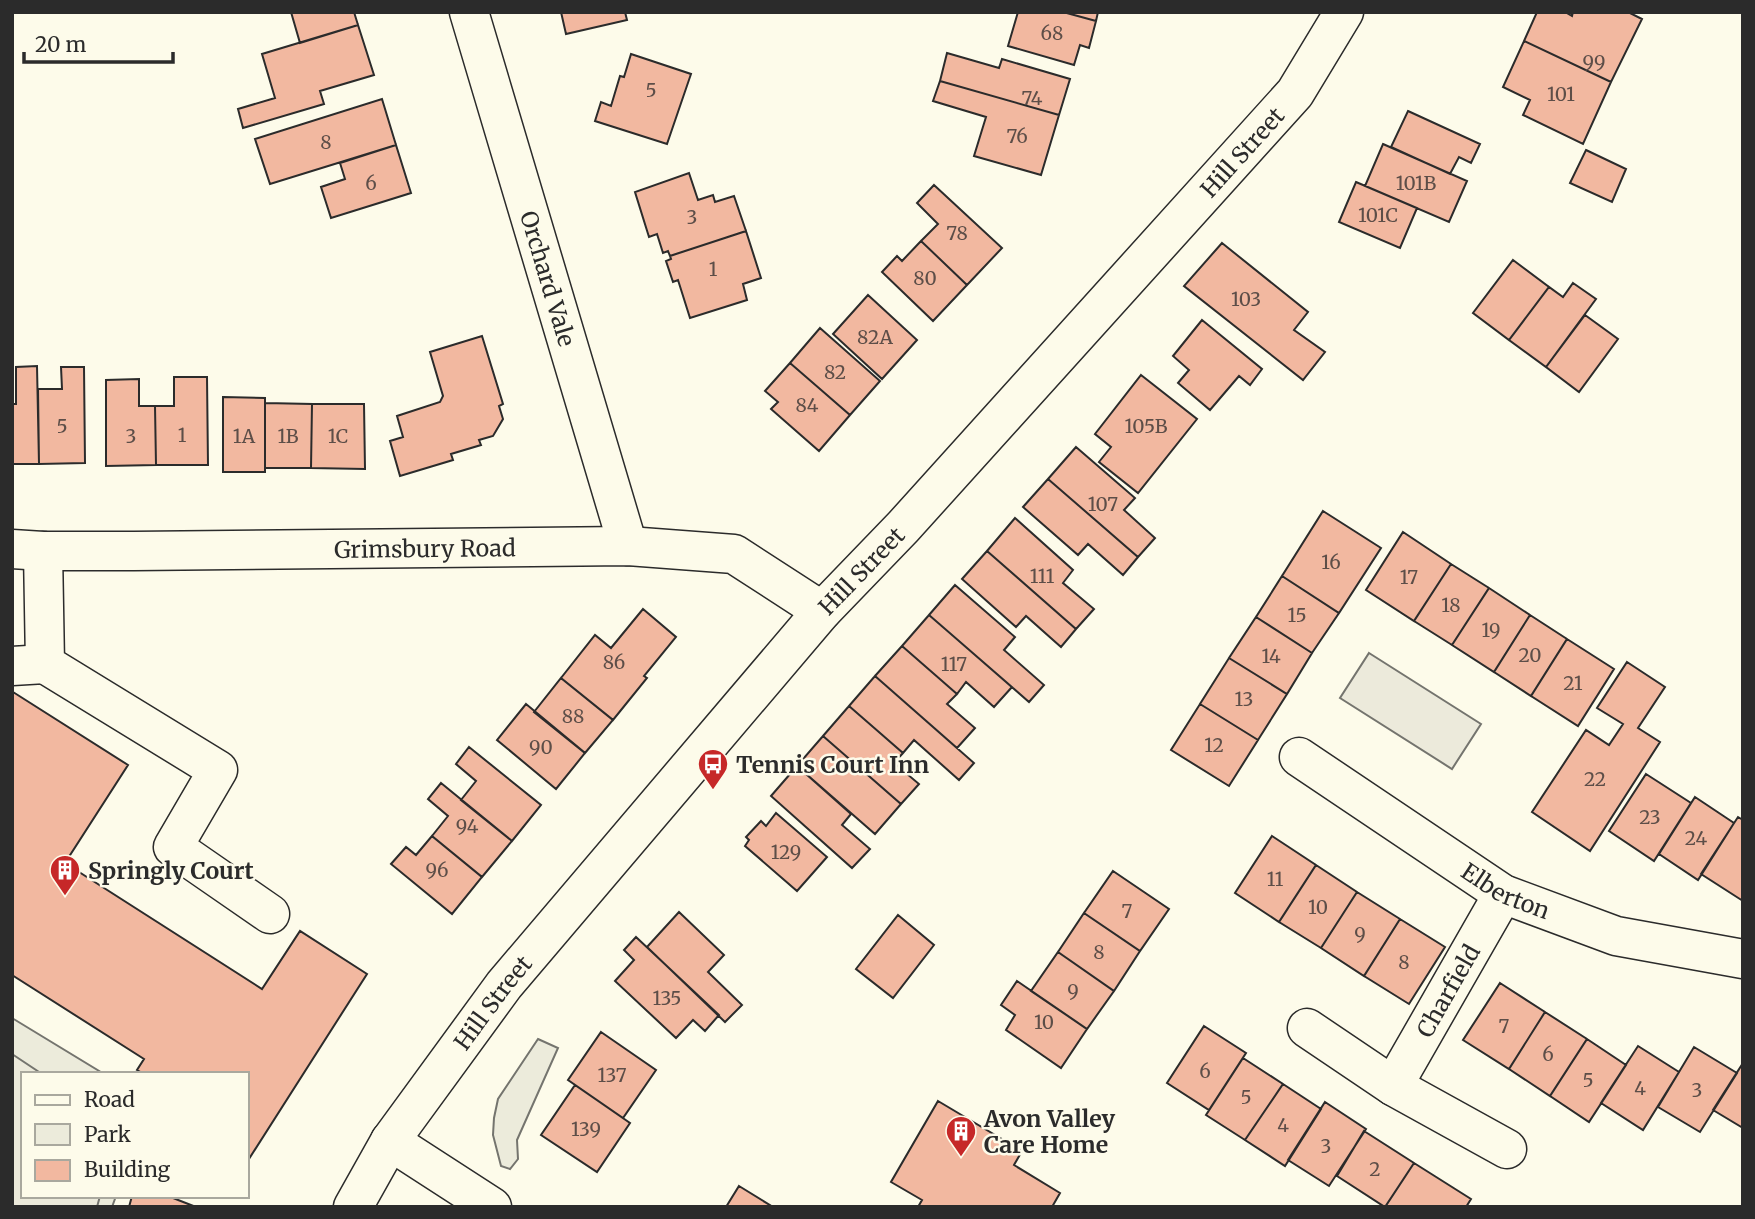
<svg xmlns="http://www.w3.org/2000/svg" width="1755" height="1219" viewBox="0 0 1755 1219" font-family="Merriweather,serif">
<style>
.green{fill:#ecebdb;stroke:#74746e;stroke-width:2}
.parking{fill:#eceadb;stroke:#74746e;stroke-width:2}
.building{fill:#f2b8a0;stroke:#2b2b2b;stroke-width:2}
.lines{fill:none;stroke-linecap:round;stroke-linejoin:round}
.minor-casing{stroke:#2b2b2b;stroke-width:41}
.major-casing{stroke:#2b2b2b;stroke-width:41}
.minor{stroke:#fdfbea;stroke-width:38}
.major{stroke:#fdfbea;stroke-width:38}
.labels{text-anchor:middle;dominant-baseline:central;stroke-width:5;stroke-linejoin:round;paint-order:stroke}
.number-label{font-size:19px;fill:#5d4e48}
.street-label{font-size:23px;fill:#2b2b2b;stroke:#fdfbea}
.poi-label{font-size:23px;font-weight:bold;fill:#2b2b2b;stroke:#fdfbea;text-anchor:start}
</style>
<rect width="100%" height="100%" fill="#fdfbea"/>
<path class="green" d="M12 1018 104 1074H23V1196H116L112 1207H12Z
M538 1039 558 1048 517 1140 518 1159 510 1169 501 1166 493 1135 494 1118 498 1099Z"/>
<path class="parking" d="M1369 653 1481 724 1452 769 1340 698Z
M12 1054 42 1074H23V1196H100L97 1207H12Z"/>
<path class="building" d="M291 12H354L358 25 300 43Z
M561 12H625L627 20 566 34Z
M1018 12H1063L1096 21 1089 48 1080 45 1074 65 1008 46Z
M1063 12H1098L1096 21Z
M1537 12H1565L1572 16 1573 12H1628L1642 19 1611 82 1524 41Z
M358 25 374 75 320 91 324 104 243 128 238 109 275 98 262 54Z
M1524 41 1611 82 1583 144 1523 115 1530 100 1503 87Z
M947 53 999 68 1002 59 1070 79 1059 115 940 81Z
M631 54 691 74 667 144 595 121 601 102 611 106 620 76 624 77Z
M940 81 1059 115 1041 175 974 156 986 117 933 101Z
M382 99 396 145 270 184 255 139Z
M1408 111 1480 144 1471 163 1459 157 1450 174 1391 147Z
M1383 144 1467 181 1449 222 1365 186Z
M396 145 411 193 331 218 321 187 345 179 340 163Z
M1586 150 1626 169 1612 202 1570 183Z
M689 173 698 200 713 195 715 202 734 196 746 231 670 256 668 251 663 253 657 234 649 237 635 192Z
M1356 182 1417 208 1400 248 1339 222Z
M934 185 1002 248 967 285 921 241 938 224 917 203Z
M746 231 761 278 743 284 747 300 690 318 678 280 673 282 666 261 671 259 670 256Z
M921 241 967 285 933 321 882 272 897 256 902 261Z
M1222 243 1308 312 1294 330 1325 352 1303 380 1184 286Z
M1513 260 1549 287 1509 340 1473 313Z
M1573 283 1596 299 1546 367 1509 340 1549 287 1563 297Z
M868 295 917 340 882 379 833 334Z
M1585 315 1618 339 1579 392 1546 367Z
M1202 320 1262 369 1250 385 1239 376 1210 410 1178 383 1189 370 1173 356Z
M820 328 880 381 850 415 790 363Z
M482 336 503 404 499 406 503 419 493 436 479 440 481 445 451 454 453 460 400 476 390 441 403 437 397 416 440 402 443 396 430 352Z
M790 363 850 415 819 451 771 409 778 402 765 391Z
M37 366 39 464H12V404H16V367Z
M61 367H84L85 463 39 464 38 389H62Z
M1141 375 1197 419 1138 493 1099 462 1111 447 1095 434Z
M174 377H207L208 465H156L155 406H174Z
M139 379V406H155L156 465 106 466V380Z
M223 397 265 398V472H223Z
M265 403 312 404 311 468H265Z
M312 404H364L365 469 311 468Z
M1076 447 1135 498 1124 510 1155 538 1138 557 1048 479Z
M1048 479 1138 557 1123 575 1088 544 1078 555 1023 507Z
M1323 511 1381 548 1339 613 1282 576Z
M1015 518 1073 570 1063 583 1094 609 1076 629 987 551Z
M1403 532 1451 564 1414 621 1366 590Z
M987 551 1076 629 1061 647 1026 616 1016 627 962 579Z
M1451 564 1489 588 1452 645 1414 621Z
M1282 576 1339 613 1312 653 1256 617Z
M955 585 1015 637 1004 650 1044 685 1029 702 929 615Z
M1489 588 1530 615 1494 672 1452 645Z
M643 609 676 637 644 676 647 678 613 720 561 678 595 635 611 648Z
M929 615 1012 687 994 707 966 682 957 694 902 646Z
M1530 615 1567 639 1531 696 1494 672Z
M1256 617 1312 653 1287 694 1229 658Z
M1567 639 1614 669 1578 726 1531 696Z
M902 646 957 694 947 704 975 728 957 748 875 676Z
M1229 658 1287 694 1258 740 1200 704Z
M1627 662 1665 687 1638 728 1660 742 1590 851 1532 812 1586 730 1609 745 1623 724 1597 708Z
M875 676 974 763 959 780 914 740 903 753 849 706Z
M561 678 613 720 585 753 534 712Z
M13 692 128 765 65 863 262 989 300 931 367 974 247 1162V1074H144L137 1070 144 1059 12 975Z
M526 704 585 753 556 789 497 740Z
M1200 704 1258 740 1229 786 1171 750Z
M849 706 903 753 894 763 919 784 901 804 823 736Z
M823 736 901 804 875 834 797 766Z
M469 747 541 805 512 841 461 800 476 781 456 764Z
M797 766 851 814 842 825 870 849 852 868 771 796Z
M1646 774 1691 803 1654 861 1609 831Z
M441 783 512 841 482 877 432 836 448 816 428 799Z
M1695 797 1734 823 1698 880 1659 854Z
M776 813 827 857 797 891 745 846 749 840 746 837 761 821 766 826Z
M1738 817 1743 820V901L1701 874Z
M432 836 482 877 452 914 391 864 406 847 416 855Z
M1272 836 1316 865 1279 922 1235 893Z
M1316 865 1357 892 1321 948 1279 922Z
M1113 871 1169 909 1140 951 1084 913Z
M1357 892 1400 919 1364 976 1321 948Z
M679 912 724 955 708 972 742 1005 725 1022 647 947Z
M1084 913 1140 951 1114 991 1058 952Z
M898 915 934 945 893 998 856 969Z
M1400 919 1445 947 1409 1004 1364 976Z
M636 937 719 1015 705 1031 693 1020 676 1038 615 981 634 960 624 950Z
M1058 952 1114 991 1087 1029 1031 991Z
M1017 981 1087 1029 1061 1068 1006 1030 1015 1015 1001 1005Z
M1500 983 1545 1012 1509 1069 1463 1040Z
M1545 1012 1587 1039 1550 1096 1509 1069Z
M1204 1026 1246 1053 1209 1110 1167 1083Z
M601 1032 656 1070 623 1118 568 1080Z
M1587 1039 1626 1065 1589 1122 1550 1096Z
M1638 1046 1679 1072 1643 1130 1601 1103Z
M1694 1047 1737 1073 1700 1132 1658 1107Z
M1243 1058 1283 1084 1245 1140 1206 1115Z
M1743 1063V1128L1713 1110Z
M1283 1084 1321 1109 1285 1166 1245 1140Z
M575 1085 630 1123 597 1172 541 1135Z
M938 1101 1022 1151 1014 1165 1060 1193 1052 1207H918L922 1200 891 1182Z
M1325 1102 1366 1129 1329 1186 1288 1160Z
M1364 1131 1414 1163 1385 1207 1337 1176Z
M1414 1163 1471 1199 1466 1207H1385Z
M739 1186 773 1207H726Z
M132 1196H168L196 1207H129Z"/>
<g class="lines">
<g class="minor-casing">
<g id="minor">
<path id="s1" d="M469 12 628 546"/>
<path id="s2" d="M12 549 43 551H134L628 546 734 554 822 611"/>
<path d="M43 551 45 664 218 770 173 847 270 914"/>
<path d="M12 666 45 664"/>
<path id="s3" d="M1299 757 1503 894 1616 936 1743 959"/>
<path d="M1307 1028 1393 1086 1507 1149"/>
<path id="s4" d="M1393 1086 1503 894"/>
<path d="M390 1141 492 1207"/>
</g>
</g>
<g class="major-casing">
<g id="major">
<path id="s5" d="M353 1207 390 1141 504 985 822 611 903 527 1295 93 1344 12"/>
</g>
</g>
<use href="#minor" class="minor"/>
<use href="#major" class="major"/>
</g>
<defs>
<g id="bus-pin" transform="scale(1.575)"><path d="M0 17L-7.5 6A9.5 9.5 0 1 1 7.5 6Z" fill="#c62828" stroke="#fdfbea"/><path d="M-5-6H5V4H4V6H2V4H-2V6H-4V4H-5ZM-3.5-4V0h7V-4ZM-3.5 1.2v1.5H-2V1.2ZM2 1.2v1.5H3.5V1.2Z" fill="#fff"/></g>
<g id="building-pin" transform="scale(1.575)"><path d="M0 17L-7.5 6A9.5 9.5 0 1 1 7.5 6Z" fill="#c62828" stroke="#fdfbea"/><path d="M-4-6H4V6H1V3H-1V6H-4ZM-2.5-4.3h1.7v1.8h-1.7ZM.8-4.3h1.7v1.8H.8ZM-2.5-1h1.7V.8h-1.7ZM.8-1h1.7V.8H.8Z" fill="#fff"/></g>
</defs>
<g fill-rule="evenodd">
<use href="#bus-pin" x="713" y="764"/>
<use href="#building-pin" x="65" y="870"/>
<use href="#building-pin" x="961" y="1131"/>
</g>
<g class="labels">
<g class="number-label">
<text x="1052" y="33">68</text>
<text x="1594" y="62">99</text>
<text x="651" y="90">5</text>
<text x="1561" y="94">101</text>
<text x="1032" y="98">74</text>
<text x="1017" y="136">76</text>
<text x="326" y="142">8</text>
<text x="371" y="183">6</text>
<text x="1416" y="183">101B</text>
<text x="1378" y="215">101C</text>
<text x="692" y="217">3</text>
<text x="957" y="233">78</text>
<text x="713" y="269">1</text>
<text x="925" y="278">80</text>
<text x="1246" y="299">103</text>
<text x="875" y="337">82A</text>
<text x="835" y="372">82</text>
<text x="807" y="405">84</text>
<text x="62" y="426">5</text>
<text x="1146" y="426">105B</text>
<text x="182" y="435">1</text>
<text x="131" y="436">3</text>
<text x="244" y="436">1A</text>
<text x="288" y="436">1B</text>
<text x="338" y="436">1C</text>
<text x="1103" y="504">107</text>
<text x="1331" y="562">16</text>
<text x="1042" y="576">111</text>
<text x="1409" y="577">17</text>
<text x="1451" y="605">18</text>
<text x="1297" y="615">15</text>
<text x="1491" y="630">19</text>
<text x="1530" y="655">20</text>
<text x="1271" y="656">14</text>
<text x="614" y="662">86</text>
<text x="954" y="664">117</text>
<text x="1573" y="683">21</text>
<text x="1244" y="699">13</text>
<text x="573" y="716">88</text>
<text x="1214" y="745">12</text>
<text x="541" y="747">90</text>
<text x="1595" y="779">22</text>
<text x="1650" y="817">23</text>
<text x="467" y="826">94</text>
<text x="1696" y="838">24</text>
<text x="786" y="852">129</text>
<text x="437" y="870">96</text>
<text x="1275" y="879">11</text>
<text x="1318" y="907">10</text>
<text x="1127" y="911">7</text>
<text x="1360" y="934">9</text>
<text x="1099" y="952">8</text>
<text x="1404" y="962">8</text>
<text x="1073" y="991">9</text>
<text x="667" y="998">135</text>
<text x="1044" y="1022">10</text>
<text x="1504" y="1026">7</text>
<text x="1548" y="1054">6</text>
<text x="1205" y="1071">6</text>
<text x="612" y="1075">137</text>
<text x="1588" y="1080">5</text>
<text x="1640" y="1088">4</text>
<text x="1697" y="1090">3</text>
<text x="1246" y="1097">5</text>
<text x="1283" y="1125">4</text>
<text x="586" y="1129">139</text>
<text x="1326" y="1146">3</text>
<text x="1375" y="1169">2</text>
</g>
<g class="street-label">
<text stroke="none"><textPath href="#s5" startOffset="1382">Hill Street</textPath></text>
<text stroke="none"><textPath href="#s1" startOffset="278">Orchard Vale</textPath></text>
<text stroke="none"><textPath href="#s2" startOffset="413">Grimsbury Road</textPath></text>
<text stroke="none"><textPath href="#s5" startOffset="816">Hill Street</textPath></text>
<text stroke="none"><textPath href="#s3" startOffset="247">Elberton</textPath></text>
<text stroke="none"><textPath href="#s4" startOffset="110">Charfield</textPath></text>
<text stroke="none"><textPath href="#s5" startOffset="248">Hill Street</textPath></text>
</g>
<g class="poi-label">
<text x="736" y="764">Tennis Court Inn</text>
<text x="88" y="870">Springly Court</text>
<text x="984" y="1118">Avon Valley<tspan x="984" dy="26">Care Home</tspan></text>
</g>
</g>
<rect width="1755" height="1219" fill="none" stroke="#2b2b2b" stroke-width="28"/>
<rect x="21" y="1072" width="228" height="126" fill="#fdfbea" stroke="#a9a89e" stroke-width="2"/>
<rect x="35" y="1095" width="35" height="10" fill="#fdfbea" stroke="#a9a89e" stroke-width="2"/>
<text x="84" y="1107" font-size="21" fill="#2b2b2b">Road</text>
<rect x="35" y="1124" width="35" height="21" fill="#ecebdb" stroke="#a9a89e" stroke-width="2"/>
<text x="84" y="1142" font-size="21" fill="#2b2b2b">Park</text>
<rect x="35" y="1160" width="35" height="21" fill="#f2b8a0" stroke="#a9a89e" stroke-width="2"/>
<text x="84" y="1177" font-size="21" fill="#2b2b2b">Building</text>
<path d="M24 52v10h149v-10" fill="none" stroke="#2b2b2b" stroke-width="3.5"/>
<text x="35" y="52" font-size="21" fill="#2b2b2b" stroke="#fdfbea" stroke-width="5" paint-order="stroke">20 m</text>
</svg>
